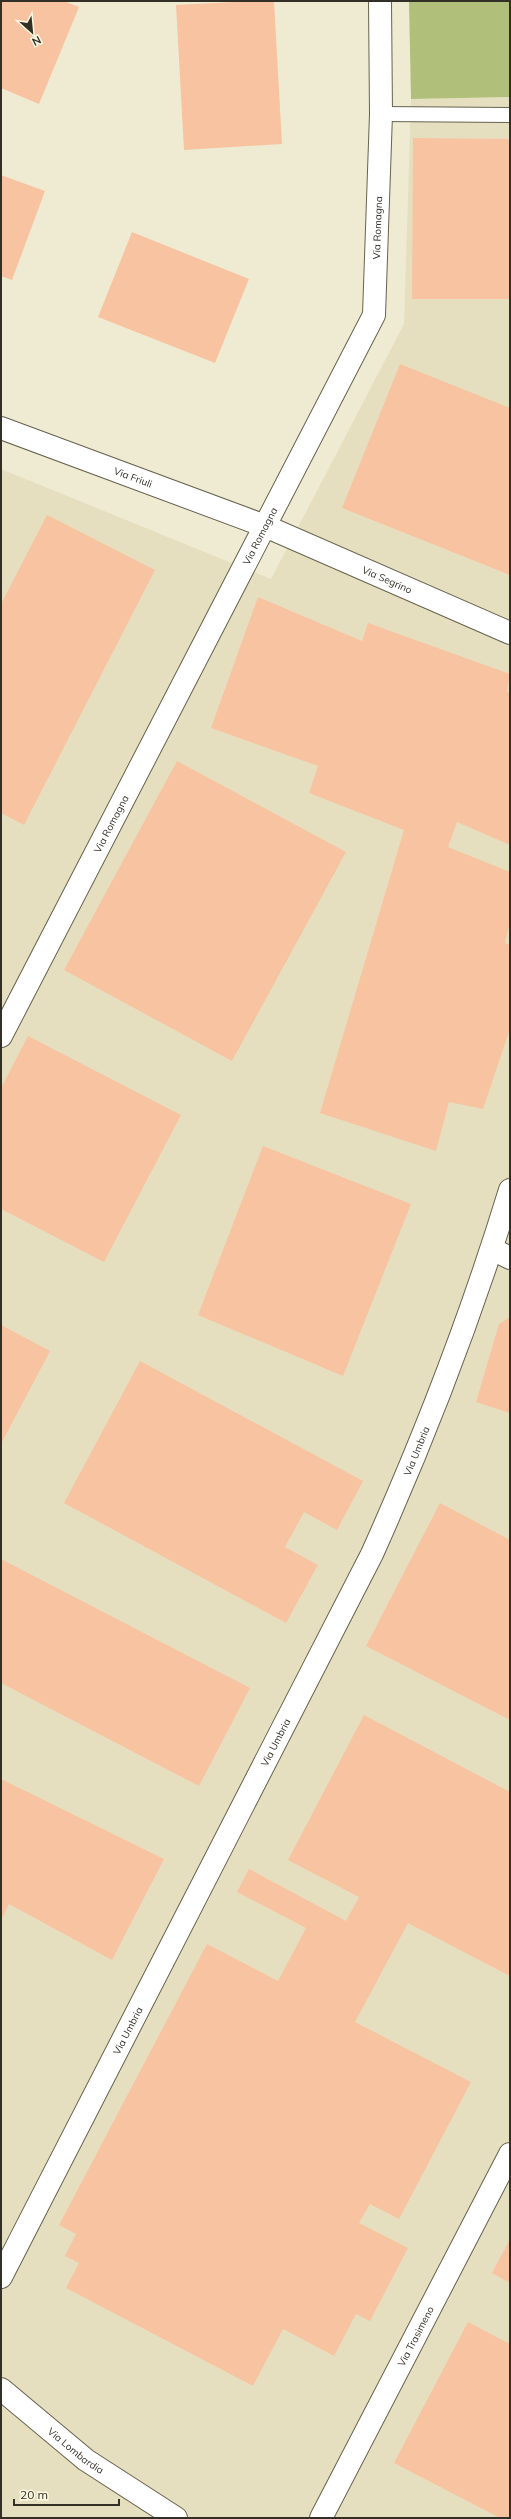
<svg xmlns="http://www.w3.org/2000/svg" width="511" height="2519" viewBox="0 0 511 2519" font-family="Mulish,sans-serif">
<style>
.built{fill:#e5dfc0}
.green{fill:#b0c07b}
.building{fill:#f8c3a0}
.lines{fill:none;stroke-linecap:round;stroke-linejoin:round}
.service-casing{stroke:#66624e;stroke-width:16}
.minor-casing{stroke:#66624e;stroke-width:24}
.tertiary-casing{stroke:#66624e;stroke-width:24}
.service{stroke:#fff;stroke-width:14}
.minor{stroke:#fff;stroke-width:22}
.tertiary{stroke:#fff;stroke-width:22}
.labels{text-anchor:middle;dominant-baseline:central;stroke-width:3;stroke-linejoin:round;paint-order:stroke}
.street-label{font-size:10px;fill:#312f26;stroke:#fdf8e1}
</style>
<rect width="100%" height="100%" fill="#efebd3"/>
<path class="built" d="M510 97V2518H1V469L271 579 404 324 411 99Z"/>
<path class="green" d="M409 1H510V97L411 99Z"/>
<path class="building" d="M1 1H64L79 7 39 104 1 88Z
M253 1H274L282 144 184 150 176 5Z
M413 138 510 139V299H412Z
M1 175 45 191 12 280 1 276Z
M132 232 249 279 215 363 98 317Z
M400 364 510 408V575L342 508Z
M47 515 155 570 24 825 1 813V604Z
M258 597 362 641 368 623 510 674 507 692 510 693V845L457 822 448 847 510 872V922L505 943 510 945V1029L483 1109 449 1102 436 1151 320 1113 404 830 309 793 318 766 211 728Z
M177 761 346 852 232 1061 64 970Z
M28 1036 181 1115 104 1262 1 1209V1088Z
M263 1146 411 1204 343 1376 198 1315Z
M510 1317V1413L476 1402 499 1324Z
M1 1325 50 1351 1 1444Z
M140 1361 363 1481 337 1530 304 1512 285 1547 318 1565 286 1623 64 1503Z
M440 1503 510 1540V1720L366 1646Z
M1 1559 250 1688 199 1786 1 1683Z
M364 1715 510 1792V1976L408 1923 355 2022 471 2082 399 2219 370 2204 359 2223 408 2248 370 2321 356 2314 334 2356 283 2329 253 2386 66 2288 79 2263 65 2256 76 2234 59 2225 207 1944 278 1981 306 1928 237 1892 249 1869 346 1921 359 1897 288 1860Z
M1 1779 164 1859 112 1960 9 1904 1 1920Z
M510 2239V2283L492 2273Z
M468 2322 510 2344V2518H500L394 2463Z"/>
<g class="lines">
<g class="service-casing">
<path id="service" d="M381 114 510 115"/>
</g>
<g class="minor-casing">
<g id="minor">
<path id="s1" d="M1 428 265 526 510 633"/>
<path id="s2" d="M1 1036 374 315 381 114 380 1"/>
<path d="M492 1249 510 1258"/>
<path id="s3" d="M1 2277 372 1554C425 1436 472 1314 510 1190"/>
<path id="s4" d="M321 2518 510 2154"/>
</g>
</g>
<g class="tertiary-casing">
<g id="tertiary">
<path id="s5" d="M1 2389 86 2460 176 2518"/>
</g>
</g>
<use href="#service" class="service"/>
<use href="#minor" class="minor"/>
<use href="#tertiary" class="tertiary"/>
</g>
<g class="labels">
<g class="street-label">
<text stroke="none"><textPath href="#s2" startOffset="899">Via Romagna</textPath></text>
<text stroke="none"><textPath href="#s1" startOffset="141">Via Friuli</textPath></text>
<text stroke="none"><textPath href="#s2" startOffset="563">Via Romagna</textPath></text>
<text stroke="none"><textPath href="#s1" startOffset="415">Via Segrino</textPath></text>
<text stroke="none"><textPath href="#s2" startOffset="239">Via Romagna</textPath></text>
<text stroke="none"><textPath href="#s3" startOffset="925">Via Umbria</textPath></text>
<text stroke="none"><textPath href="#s3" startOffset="601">Via Umbria</textPath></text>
<text stroke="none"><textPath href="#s3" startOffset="277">Via Umbria</textPath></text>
<text stroke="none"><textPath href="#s4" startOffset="205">Via Trasimeno</textPath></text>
<text stroke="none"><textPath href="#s5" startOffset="97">Via Lombardia</textPath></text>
</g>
</g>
<rect width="511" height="2519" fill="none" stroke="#312f26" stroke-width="4"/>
<g transform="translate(32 32) rotate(153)" stroke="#fdf8e1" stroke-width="3" paint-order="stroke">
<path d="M0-3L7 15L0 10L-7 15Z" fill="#312f26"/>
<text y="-6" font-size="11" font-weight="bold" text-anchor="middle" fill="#312f26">N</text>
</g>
<path d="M14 2499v6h105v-6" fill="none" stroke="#312f26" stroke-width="2"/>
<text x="20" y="2499" font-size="12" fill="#312f26" stroke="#fdf8e1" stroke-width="3" paint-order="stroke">20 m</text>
</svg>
